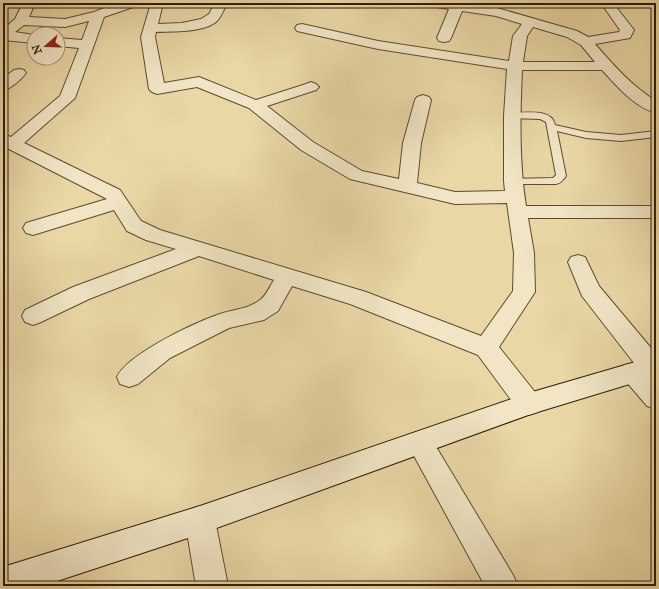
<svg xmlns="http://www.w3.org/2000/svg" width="659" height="589" viewBox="0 0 659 589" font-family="'IM FELL Great Primer',serif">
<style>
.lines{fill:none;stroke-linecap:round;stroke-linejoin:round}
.lane-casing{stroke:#5e4b2f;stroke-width:2}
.street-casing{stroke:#5e4b2f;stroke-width:2}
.secondary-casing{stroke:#301c07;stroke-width:2}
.lane{fill:#f1e5c5;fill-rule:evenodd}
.street{fill:#f1e5c5;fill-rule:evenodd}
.secondary{fill:#f1e5c5;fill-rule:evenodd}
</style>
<rect width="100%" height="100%" fill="#e9d7a6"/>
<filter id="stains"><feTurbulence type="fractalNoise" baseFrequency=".005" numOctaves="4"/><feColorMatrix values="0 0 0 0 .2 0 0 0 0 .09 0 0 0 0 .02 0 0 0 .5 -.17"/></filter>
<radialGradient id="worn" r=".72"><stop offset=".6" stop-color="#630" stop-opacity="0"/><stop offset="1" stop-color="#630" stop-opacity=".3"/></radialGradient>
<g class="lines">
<g class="lane-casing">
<path id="lane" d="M512 113C525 113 552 108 555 125L586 132 621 135 656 131V137L621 141 586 138 557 131 566 176C563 180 561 183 556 184H513L509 183 508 181 509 179 553 178 556 175 546 122 540 119 509 118 508 116 509 114Z"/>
</g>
<g class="street-casing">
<path id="street" d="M23 3H35L29 17 65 19 94 12 117 3H138L136 6 104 17 75 98 24 143 120 190 141 221 160 230 366 292 481 336 513 291 514 253 507 203 455 204 350 179 301 150 249 108 197 87 157 94 152 92 149 89 141 37 151 3H163L158 24 182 23 201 19 209 14 215 3H227C224 9 222 15 218 20 206 33 173 31 156 32L155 37 164 83 199 77 256 100 306 84 311 82 316 84 319 87 316 90 267 106 313 142 362 171 399 179 403 143 415 100 417 97 423 95 429 97 431 100 421 143 417 183 455 192 505 191 504 181V116L507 69 378 49 297 31 295 28 297 25 302 24 378 41 509 61 513 36 522 24 496 16 462 11 451 38 449 41 444 42 439 41 437 38 449 9 431 6 429 3H461L497 8 577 31 588 37 619 32 620 30 601 3H613L634 30 630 38 595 44C614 66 632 86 656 101V113C634 107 617 86 602 70H522C520 116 519 162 526 206H656V218H528L534 253 535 292 499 347 538 396 542 404 538 412 529 415 520 412 478 355 350 304 292 286 278 311 264 320 229 328 170 358 138 384 129 387 120 384 117 377C128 354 192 324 217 315 232 309 247 310 260 300 266 296 270 286 274 280L199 256 89 299 41 322 33 325 25 322 22 316 25 310 73 287 176 249 146 240 127 231 114 210 33 235 26 233 23 228 26 223 107 199 3 146V134L11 137 60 96 79 48 58 46V38L82 40 89 21 65 27 24 25 15 32 34 35V43L3 40V29L15 19ZM533 27 567 37 581 45 595 62H523L527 36Z
M19 69 24 70 26 73C21 80 11 88 3 91V78L14 70Z
M578 255 585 257 599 286 656 354V376L652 377 656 381V409L647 406 624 379 621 372 624 365 634 363 582 296 568 262 571 257Z
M420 431 429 435 513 575 518 586H485L407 443 411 435Z
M200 506 210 510 215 520 228 586H196L185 520 190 510Z"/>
</g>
<g class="secondary-casing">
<path id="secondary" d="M656 356V376L531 414 200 534 42 586H3V567L200 506 529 393Z"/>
</g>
<use href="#lane" class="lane"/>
<use href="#street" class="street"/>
<use href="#secondary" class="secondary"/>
</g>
<rect width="659" height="589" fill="none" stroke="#e9d7a6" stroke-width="16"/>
<rect x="4" y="4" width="651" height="581" fill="none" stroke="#301c07" stroke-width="2"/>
<rect x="8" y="8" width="643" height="573" fill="none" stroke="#301c07"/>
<g transform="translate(46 46) rotate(250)"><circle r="19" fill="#f1e5c5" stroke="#a49579"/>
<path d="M0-3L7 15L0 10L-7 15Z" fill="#8f2418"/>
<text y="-6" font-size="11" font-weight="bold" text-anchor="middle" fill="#301c07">N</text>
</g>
<rect width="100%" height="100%" filter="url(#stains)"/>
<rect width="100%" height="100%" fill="url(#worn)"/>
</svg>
